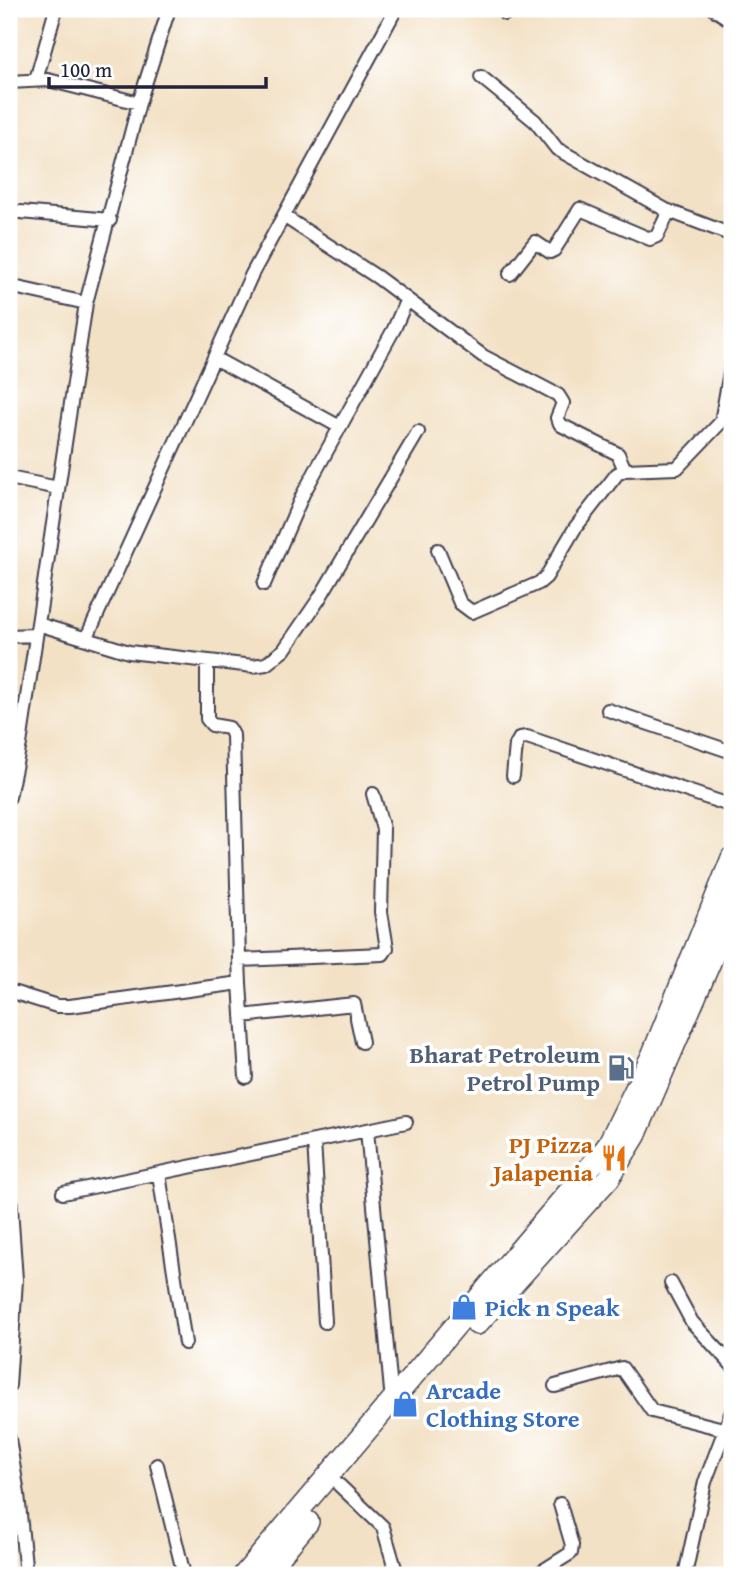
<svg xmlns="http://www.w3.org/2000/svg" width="741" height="1584" viewBox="0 0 741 1584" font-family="'Gentium Book Plus',serif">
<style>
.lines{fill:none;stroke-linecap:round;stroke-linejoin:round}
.street-casing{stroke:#413f50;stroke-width:16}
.primary-casing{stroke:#413f50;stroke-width:24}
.street{stroke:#fff;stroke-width:12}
.primary{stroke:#fff;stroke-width:21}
.labels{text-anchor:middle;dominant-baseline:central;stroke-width:7;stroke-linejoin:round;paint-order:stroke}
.service-label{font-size:24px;font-weight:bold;fill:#4e5e75;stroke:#fff;text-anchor:end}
.food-label{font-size:24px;font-weight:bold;fill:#c56008;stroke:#fff;text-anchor:end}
.shop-label{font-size:24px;font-weight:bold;fill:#366cbe;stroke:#fff;text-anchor:start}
</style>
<rect width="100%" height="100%" fill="#fff"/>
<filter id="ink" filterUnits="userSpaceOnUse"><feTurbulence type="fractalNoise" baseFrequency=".0143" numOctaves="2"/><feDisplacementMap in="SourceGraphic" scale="14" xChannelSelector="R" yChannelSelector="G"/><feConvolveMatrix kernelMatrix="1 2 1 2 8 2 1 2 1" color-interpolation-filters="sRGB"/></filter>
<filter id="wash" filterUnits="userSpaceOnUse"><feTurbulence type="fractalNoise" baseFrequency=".00686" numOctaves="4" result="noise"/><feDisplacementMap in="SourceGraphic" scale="28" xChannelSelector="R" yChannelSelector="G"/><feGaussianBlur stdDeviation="1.57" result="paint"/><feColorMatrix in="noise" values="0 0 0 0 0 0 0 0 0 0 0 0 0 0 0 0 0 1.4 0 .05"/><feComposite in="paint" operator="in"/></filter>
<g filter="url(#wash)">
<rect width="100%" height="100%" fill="#f3e1c5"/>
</g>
<g filter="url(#ink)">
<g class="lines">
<g class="street-casing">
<path id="street" d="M714 9 732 21
M505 14 508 9
M481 77 535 121 557 149 666 210 732 235
M36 80 56 9
M9 82 48 80 139 103
M9 211 110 220
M285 217 377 277 483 356 558 395 563 403 557 418 561 425 618 454 625 470
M510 274 535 242 550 252 554 250 580 209 650 239 657 236 669 211
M9 286 86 303
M214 358 340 427
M9 478 58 488
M438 550 460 603 472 612 539 583 546 577 575 528 617 474 625 470 677 468 721 422 732 361
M264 584 303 494 394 329 407 299
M38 624 129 652 253 666 266 664 284 650 319 599 418 432
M9 636 36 635
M87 637 252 274 396 9
M207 661V719L212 725 229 728 233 735 239 960
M608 710 732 752
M513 776 516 745 520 738 527 737 732 806
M9 797 20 744 86 303 139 103 169 9
M240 983 246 1077
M9 991 57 1006H70L240 983 239 960 383 954 387 948 381 912 383 829 373 794
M242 1016 354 1004 362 1042
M367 1130 392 1402
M314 1141 325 1322
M159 1174 185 1343
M9 1179 16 1280 9 1385
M63 1193 406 1122
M671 1283 692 1322 732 1365
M555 1386 622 1368 652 1411 723 1429
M9 1439 18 1494 26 1575
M157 1465 184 1575
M339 1485 383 1527 397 1575
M536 1575 571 1553 572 1545 560 1504
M685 1575 705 1482 732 1411"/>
</g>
<g class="primary-casing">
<path id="primary" d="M477 1324 609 1178 635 1136 732 911
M244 1575 607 1147 652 1056 732 858
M264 1575 308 1522"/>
</g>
<use href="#street" class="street"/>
<use href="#primary" class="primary"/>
</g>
</g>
<defs>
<g id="fuel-bare" transform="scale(2.1)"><path d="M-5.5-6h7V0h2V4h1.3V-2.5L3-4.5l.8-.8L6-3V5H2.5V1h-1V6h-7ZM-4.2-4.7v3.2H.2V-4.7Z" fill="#5c6f8a" stroke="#fff" stroke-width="2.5" paint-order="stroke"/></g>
<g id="restaurant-bare" transform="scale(2.1)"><path d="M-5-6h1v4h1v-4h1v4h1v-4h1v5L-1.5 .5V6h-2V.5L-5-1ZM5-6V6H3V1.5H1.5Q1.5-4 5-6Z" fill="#e8710a" stroke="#fff" stroke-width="2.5" paint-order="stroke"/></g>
<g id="shop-bare" transform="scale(2.1)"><path d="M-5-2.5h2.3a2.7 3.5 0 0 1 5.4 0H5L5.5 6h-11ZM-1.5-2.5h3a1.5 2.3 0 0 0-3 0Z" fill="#3f7fe0" stroke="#fff" stroke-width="2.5" paint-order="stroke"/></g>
</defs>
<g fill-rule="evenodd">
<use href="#fuel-bare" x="621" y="1068"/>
<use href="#restaurant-bare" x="614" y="1158"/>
<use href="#shop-bare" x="464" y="1307"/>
<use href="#shop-bare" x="405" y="1404"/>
</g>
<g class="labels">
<g class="service-label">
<text x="600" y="1054">Bharat Petroleum<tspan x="600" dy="28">Petrol Pump</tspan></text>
</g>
<g class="food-label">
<text x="593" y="1144">PJ Pizza<tspan x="593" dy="28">Jalapenia</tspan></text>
</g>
<g class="shop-label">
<text x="485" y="1307">Pick n Speak</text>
<text x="426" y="1390">Arcade<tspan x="426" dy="28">Clothing Store</tspan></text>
</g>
</g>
<rect width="741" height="1584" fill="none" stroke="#fff" stroke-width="35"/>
<path d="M49 77v10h217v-10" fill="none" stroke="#22223b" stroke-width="3.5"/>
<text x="60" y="77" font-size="21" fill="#22223b" stroke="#ffffff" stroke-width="5" paint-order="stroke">100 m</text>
</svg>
